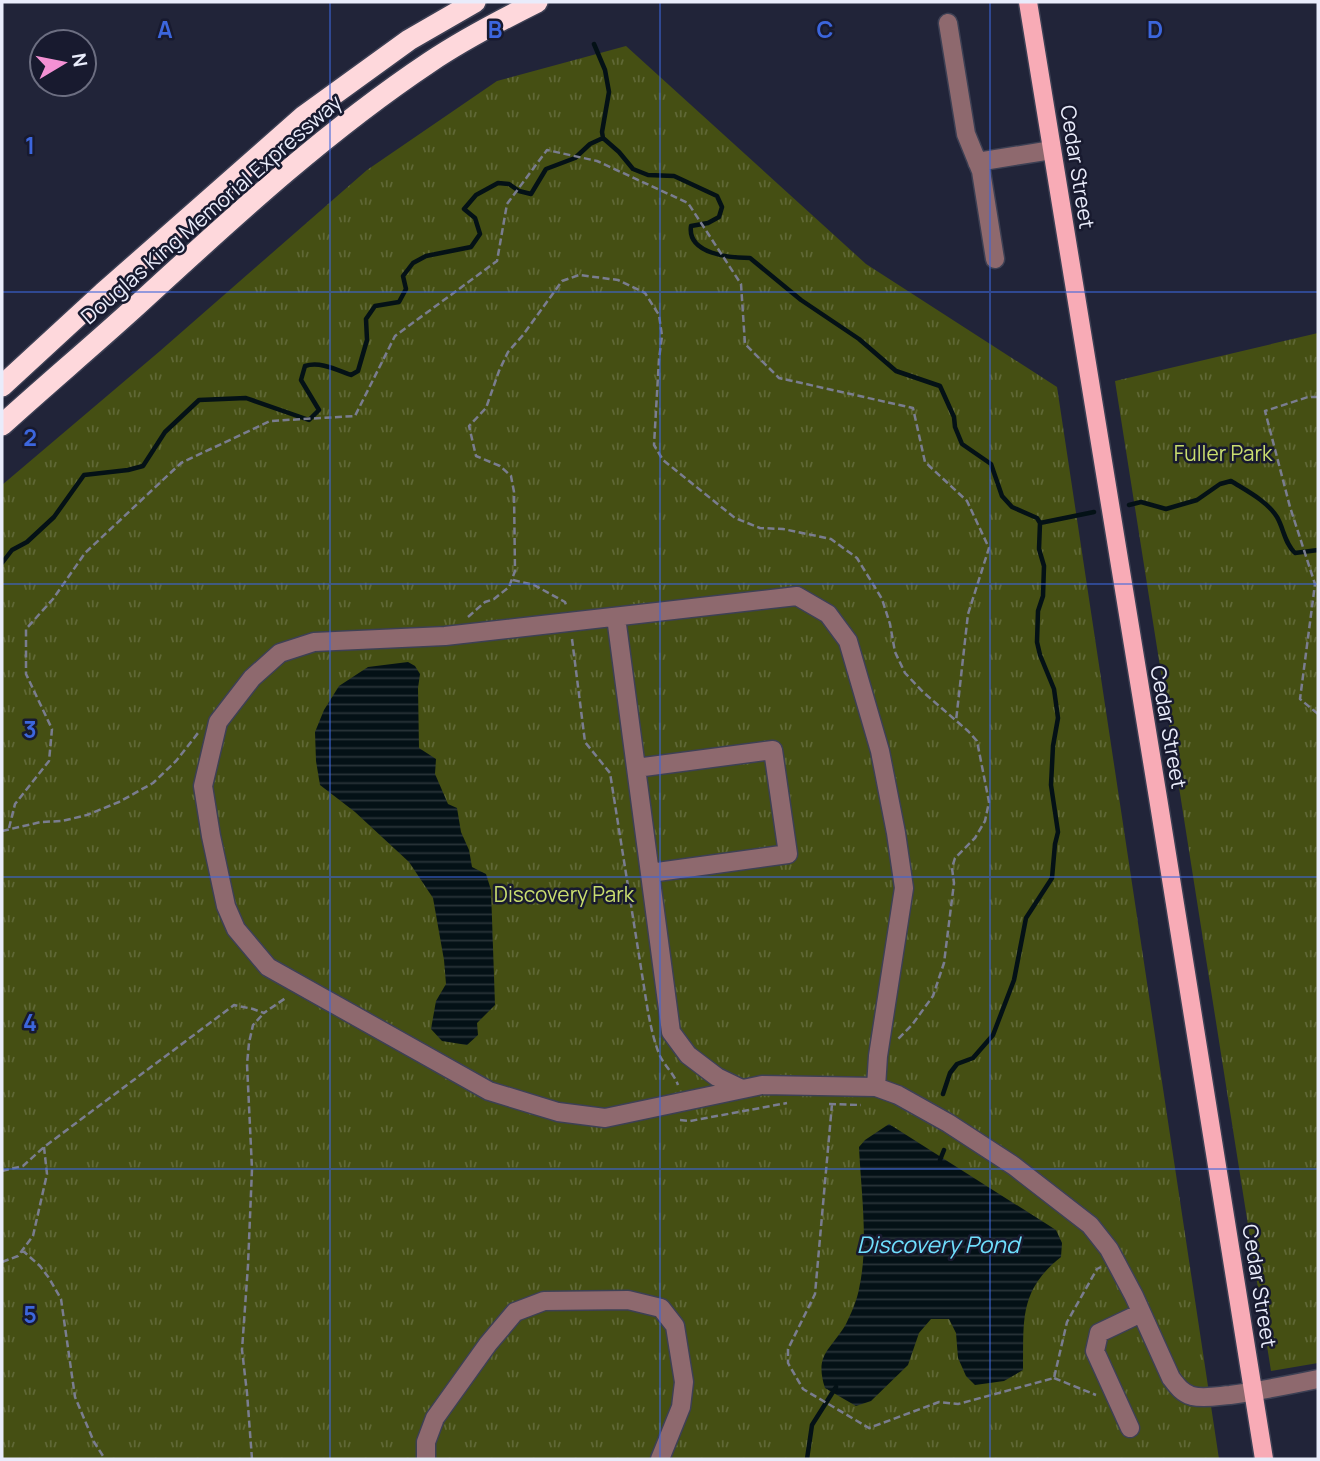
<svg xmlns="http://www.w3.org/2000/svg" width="1320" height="1461" viewBox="0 0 1320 1461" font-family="Manrope,sans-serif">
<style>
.park{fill:url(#park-tufts)}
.water{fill:url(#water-rules)}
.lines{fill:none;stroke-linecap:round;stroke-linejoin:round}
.stream{stroke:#041116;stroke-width:4.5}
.minor-casing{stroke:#3d4054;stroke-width:21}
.major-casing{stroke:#3d4054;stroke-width:21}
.highway-casing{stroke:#3d4054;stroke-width:24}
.path{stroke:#7a7d8f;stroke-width:2.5;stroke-dasharray:7 3.5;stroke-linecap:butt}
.minor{stroke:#8e696e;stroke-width:18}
.major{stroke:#f8abb6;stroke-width:18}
.highway{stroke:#fed8dc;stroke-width:21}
.grid{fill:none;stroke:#3c66dd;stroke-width:2;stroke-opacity:0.55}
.labels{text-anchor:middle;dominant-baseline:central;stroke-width:5;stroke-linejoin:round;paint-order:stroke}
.street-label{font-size:21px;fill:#e9ecfb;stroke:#181a2f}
.park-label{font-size:21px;fill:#c9dd6f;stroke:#181a2f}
.water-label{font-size:23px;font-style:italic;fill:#6fdffd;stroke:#181a2f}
.grid-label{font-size:23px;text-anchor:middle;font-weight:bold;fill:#3c66dd;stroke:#181a2f;stroke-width:5;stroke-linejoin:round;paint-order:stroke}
</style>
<defs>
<pattern id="park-tufts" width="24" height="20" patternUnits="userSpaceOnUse" patternTransform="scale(1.75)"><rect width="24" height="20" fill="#454f13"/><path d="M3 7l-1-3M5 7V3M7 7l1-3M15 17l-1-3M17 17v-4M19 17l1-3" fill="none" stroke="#606836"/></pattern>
<pattern id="water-rules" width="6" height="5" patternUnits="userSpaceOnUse" patternTransform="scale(1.75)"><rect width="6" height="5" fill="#041116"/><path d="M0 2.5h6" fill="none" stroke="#293439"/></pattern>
</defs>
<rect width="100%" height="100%" fill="#212439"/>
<path class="park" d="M626 46 866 264 1057 387 1219 1459H2V485L160 351 367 170 497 81Z
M1318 333V1363L1271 1371 1115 381Z"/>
<path class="water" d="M408 662 415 666 420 674 418 688 419 748 436 759 435 774 448 804 457 808 461 832 469 850 472 867 486 874 491 890 495 1005 477 1023 478 1035 467 1045 442 1041 431 1029 436 1001 446 984 444 960 433 898 409 862 355 812 320 785 316 761 315 732 324 710 339 686 368 667Z
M889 1124 1056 1230 1062 1243 1061 1257C1018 1291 1024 1322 1023 1370L1004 1381 975 1385 966 1376 958 1358 956 1333 949 1319H931L919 1333 908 1365 871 1401 856 1406 825 1388C814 1354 831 1350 846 1324 851 1314 857 1300 859 1289 869 1244 861 1192 859 1147L865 1140Z"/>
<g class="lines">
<path class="stream" d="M594 44 605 70 609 92 602 132 603 138 619 152 633 169 648 175 674 176 717 196 722 207 719 217 708 223 691 226C687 254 730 258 750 258L801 300 859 339 896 371 940 386 954 417 955 427 962 444 991 464 1002 496 1012 507 1037 518 1040 523
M1129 505 1141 502 1166 509 1197 500 1220 484 1231 481C1247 491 1267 501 1277 517 1284 529 1284 542 1295 553L1318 550
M1040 523 1094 512
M2 563 12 550 27 542 54 517 84 475 128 470 143 466 165 432 199 400 246 398 309 420 319 410 301 380 305 366C320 361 337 370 351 375L358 371 367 340 366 319 375 306 399 302 406 289 403 276 413 263 426 256 471 247 480 234 475 218 464 209 476 195 498 183 509 184 519 191 531 194 546 169 575 158 590 144 603 138
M943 1094 950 1073 957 1064 973 1058 993 1035 1014 980 1026 918 1052 878 1055 844 1058 832 1051 785 1053 746 1058 718 1054 689 1040 655 1037 642 1038 611 1043 596 1044 566 1039 549 1040 523
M940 1160 944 1150
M807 1459 812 1425 836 1387"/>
<g class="minor-casing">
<path id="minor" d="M948 23 966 134 981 171 995 259
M977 162 1052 150
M616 617 671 1032 688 1055 717 1077 742 1089
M636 768 773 750 788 854 650 873
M876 1087 878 1056 904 888 896 833 880 751 848 641 828 614 797 596 445 636 314 642 280 653 252 678 218 722 203 786 211 836 226 906 236 929 268 967 489 1091 558 1112 605 1118 762 1085 876 1087 898 1095 948 1123 1014 1166 1090 1225 1109 1249 1134 1296 1171 1378C1177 1386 1182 1393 1192 1396 1204 1399 1218 1396 1230 1395 1260 1391 1289 1385 1318 1379
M1130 1428 1095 1351 1099 1333 1141 1313
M426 1459V1442L435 1418 488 1344 515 1312 544 1301 628 1300 661 1308 675 1326 684 1382 681 1407 660 1459"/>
</g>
<g class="major-casing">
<path id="major" d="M1028 2 1158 798 1264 1459"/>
</g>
<g class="highway-casing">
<path id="highway" d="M2 386 103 293 304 116 409 40 475 2
M2 425C45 386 90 348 133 309 228 222 322 134 430 62 464 39 501 20 537 2"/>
</g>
<path class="path" d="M1318 397H1308L1265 411 1290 507 1315 584 1300 699 1318 714
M513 580 534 585 565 602 566 605
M468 617 485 602 494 599 509 587 515 571 514 492 511 476 500 466 476 456 469 426 486 408 499 371 508 352 523 335 562 281 579 275 618 280 645 293 659 315 662 336 659 359 654 445 663 460 735 518 760 528 783 529 831 539 857 558 882 599 890 624 895 652 905 673 923 692 968 731 977 741 989 802 985 821 975 838 955 858 952 868 954 883 944 963 933 996 912 1025 898 1039
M572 639 585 742 610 773 648 1012C651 1027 654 1042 660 1056 665 1066 674 1074 678 1085
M9 828 15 804 49 761 52 729 26 674V629L53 599 85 553 181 463 270 421 355 416 395 336 497 261 507 204 547 150 597 161 688 203 741 284 745 344 779 378 913 408 925 462 967 501 989 548 968 614 956 721
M2 831 41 822 62 821 87 815 119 802 153 783 176 761 198 733
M829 1104 861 1105
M832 1104 815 1294 788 1349V1363L803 1389 869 1428 939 1402 958 1404 1054 1378 1067 1322 1097 1269 1101 1267
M680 1120 690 1121 787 1103
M2 1171 23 1166 44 1147 234 1005 253 1009 264 1013 287 997
M22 1250 40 1266 49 1278 61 1299 75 1397 94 1442 105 1459
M2 1262 18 1256 33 1236 47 1174 44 1147
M1054 1378 1096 1395
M252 1459 247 1393 242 1350 248 1265 252 1169 247 1064 249 1043 253 1025 264 1013"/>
<use href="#minor" class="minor"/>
<use href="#major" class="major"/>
<use href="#highway" class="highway"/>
</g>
<path class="grid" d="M330 2V1459M660 2V1459M990 2V1459M2 292H1318M2 584H1318M2 877H1318M2 1169H1318"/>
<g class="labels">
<g class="street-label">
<text transform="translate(1078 167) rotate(81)">Cedar Street</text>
<text transform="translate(211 209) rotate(-41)">Douglas King Memorial Expressway</text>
<text transform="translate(1169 727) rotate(80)">Cedar Street</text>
<text transform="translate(1260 1286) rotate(81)">Cedar Street</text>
</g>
<g class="park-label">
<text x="1223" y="453">Fuller Park</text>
<text x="564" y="894">Discovery Park</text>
</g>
<g class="water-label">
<text x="938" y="1244">Discovery Pond</text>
</g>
</g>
<g class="grid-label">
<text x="165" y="38">A</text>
<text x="495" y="38">B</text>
<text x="825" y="38">C</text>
<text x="1155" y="38">D</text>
<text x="30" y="154">1</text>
<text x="30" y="446">2</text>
<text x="30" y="738">3</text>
<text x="30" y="1031">4</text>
<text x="30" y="1323">5</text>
</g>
<rect width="1320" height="1461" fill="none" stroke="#e9ecfb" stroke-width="7"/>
<g transform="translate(63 63) rotate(80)"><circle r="33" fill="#181a2f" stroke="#6c6e81" stroke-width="2"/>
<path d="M0-5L12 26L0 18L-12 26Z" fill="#f491d4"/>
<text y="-10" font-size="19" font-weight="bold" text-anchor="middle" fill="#e9ecfb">N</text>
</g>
</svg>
